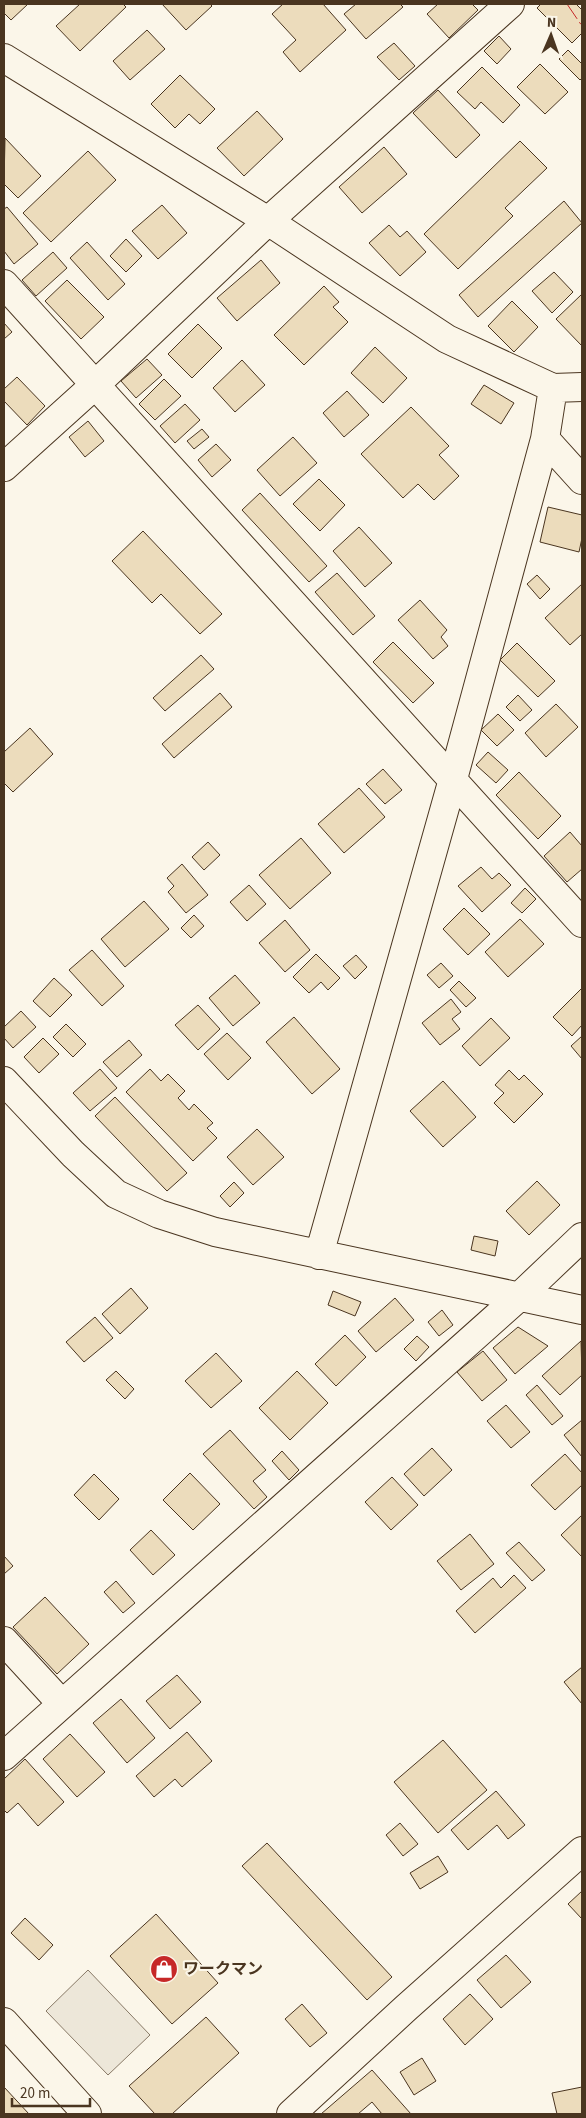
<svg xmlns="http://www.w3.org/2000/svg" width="586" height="2118" viewBox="0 0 586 2118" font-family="'Source Sans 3','Noto Sans JP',sans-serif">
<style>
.parking{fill:#ede7d9;stroke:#887966}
.building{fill:#ecdcbc;stroke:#4a3520}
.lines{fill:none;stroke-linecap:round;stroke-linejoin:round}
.minor-casing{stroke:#4a3520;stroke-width:30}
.major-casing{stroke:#4a3520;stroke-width:30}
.minor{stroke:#fbf6e9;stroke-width:28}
.major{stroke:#fbf6e9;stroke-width:28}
.power{stroke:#c62828;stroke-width:1;stroke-dasharray:18 4 2.5 4;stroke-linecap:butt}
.labels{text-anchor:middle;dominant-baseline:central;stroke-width:4;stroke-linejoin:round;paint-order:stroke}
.poi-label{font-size:16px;font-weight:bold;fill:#4a3520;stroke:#fbf6e9;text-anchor:start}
</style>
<rect width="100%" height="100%" fill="#fbf6e9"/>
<path class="parking" d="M88 1970 150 2035 108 2075 46 2011Z"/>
<path class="building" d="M4 4H28L11 20 4 13Z
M80 4H123L126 7 80 51 56 26Z
M162 4H210L212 6 186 30Z
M283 4H323L346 30 300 72 283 52 296 40 272 14Z
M356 4H400L403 7 366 39 344 14Z
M438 4H472L478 10 449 38 427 14Z
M541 4H576L582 10V33L572 43 537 8Z
M147 30 165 49 130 80 113 61Z
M499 36 511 49 497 64 484 51Z
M394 43 415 66 399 80 377 57Z
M568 50 582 64V78L580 80 559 59Z
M540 64 568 92 545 114 517 87Z
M482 67 520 105 503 123 481 102 475 109 457 92Z
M180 75 215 109 200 124 189 114 175 128 151 104Z
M438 90 480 135 456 158 413 113Z
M257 111 283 139 244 176 217 148Z
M5 138 41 176 18 198 4 184Z
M520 141 547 168 505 208 513 216 458 269 424 234Z
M384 147 407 174 362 213 339 187Z
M88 151 116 180 51 242 23 213Z
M564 201 582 223 478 317 459 295Z
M162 205 187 233 158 259 132 231Z
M7 207 38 244 14 264 4 251V209Z
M389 225 400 237 407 231 426 252 400 276 369 243Z
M126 239 142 256 126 272 110 256Z
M87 242 125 284 108 300 70 258Z
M53 252 67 268 36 296 22 280Z
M261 260 280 283 237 321 217 298Z
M554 272 573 292 552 313 532 291Z
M67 280 104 317 81 339 45 301Z
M324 286 339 302 333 307 348 322 304 365 274 335Z
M582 294V346L556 319Z
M512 301 538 327 514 352 488 326Z
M4 323 12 332 4 339Z
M198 324 222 348 192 378 168 354Z
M375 347 407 378 383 403 351 373Z
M147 359 162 375 136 398 121 381Z
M242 360 265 385 235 412 213 388Z
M17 377 45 406 27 425 4 401V389Z
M164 379 181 396 155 420 139 404Z
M484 385 514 403 501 424 471 404Z
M347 391 369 415 344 437 323 413Z
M185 404 200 420 175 443 160 426Z
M411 407 449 446 439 455 459 476 434 500 418 484 403 498 361 454Z
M88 421 104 441 85 457 69 437Z
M202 429 209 437 194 449 187 441Z
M293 437 317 463 280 496 257 470Z
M216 444 231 460 212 477 198 460Z
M319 479 345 505 320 531 293 504Z
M260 493 327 566 309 582 242 510Z
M548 507 582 515V538L579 552 540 542Z
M359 527 392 563 365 587 333 551Z
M143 531 222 614 200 634 161 594 152 603 112 561Z
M337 573 375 616 353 635 315 592Z
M537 575 550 589 540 599 527 584Z
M582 584V634L570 645 545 618Z
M420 600 447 630 441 637 448 646 433 659 398 620Z
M393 642 434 683 413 703 373 662Z
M517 643 555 681 538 697 500 660Z
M201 655 214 669 165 711 153 698Z
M220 693 232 707 174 758 162 744Z
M518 695 532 710 520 721 506 707Z
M556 704 578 727 546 757 525 733Z
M498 714 514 730 497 746 481 730Z
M30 728 53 754 13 792 4 783V752Z
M488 752 508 770 496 783 476 765Z
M383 769 402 790 385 804 366 784Z
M519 772 561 816 538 839 496 795Z
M359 788 385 817 344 853 318 824Z
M570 832 582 846V869L567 882 544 856Z
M301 838 331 873 290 909 259 875Z
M208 842 220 855 204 870 192 857Z
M182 864 208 895 186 913 168 892 174 886 167 878Z
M481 867 492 879 499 873 511 885 482 912 458 886Z
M249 885 266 904 247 921 230 902Z
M525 888 536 899 522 913 511 903Z
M144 901 169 929 125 967 101 939Z
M464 908 490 934 468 955 443 929Z
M194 915 204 926 191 938 181 928Z
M520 919 544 944 508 977 485 952Z
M285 920 310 950 285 972 259 943Z
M92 950 124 986 102 1006 69 970Z
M316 954 340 978 328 990 321 982 309 993 293 977Z
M356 955 367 967 355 979 343 966Z
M441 963 453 976 439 988 427 975Z
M235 975 260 1003 233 1026 209 998Z
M54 978 72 995 50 1017 33 1001Z
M459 981 476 998 466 1007 450 990Z
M582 988V1025L572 1036 553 1017Z
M451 999 461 1012 452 1019 460 1029 440 1045 422 1023Z
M198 1005 220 1029 198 1050 175 1025Z
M21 1011 36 1027 13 1048 4 1038V1027Z
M294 1017 340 1069 312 1094 266 1042Z
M491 1018 510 1038 480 1066 462 1046Z
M66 1024 86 1044 73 1057 53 1037Z
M227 1033 251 1058 228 1080 204 1054Z
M582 1036V1059L571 1046Z
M43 1038 59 1054 39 1073 24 1057Z
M129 1040 142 1055 117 1077 103 1062Z
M100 1069 117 1088 90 1111 73 1093Z
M150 1069 161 1081 168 1074 185 1091 178 1098 189 1110 194 1104 213 1123 207 1128 217 1138 193 1161 126 1092Z
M509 1070 519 1080 524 1075 543 1094 514 1123 494 1103 504 1093 495 1085Z
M443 1081 476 1117 443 1147 410 1111Z
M115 1097 187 1173 167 1191 95 1116Z
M257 1129 284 1157 253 1185 227 1157Z
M537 1181 560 1205 529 1235 506 1211Z
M234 1182 244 1193 230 1207 220 1196Z
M474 1236 498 1241 495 1256 471 1250Z
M131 1288 148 1308 120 1334 102 1314Z
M333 1291 361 1302 355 1316 328 1305Z
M395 1298 414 1320 376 1352 358 1331Z
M442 1310 453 1325 439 1336 428 1322Z
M95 1317 113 1338 84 1362 66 1342Z
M518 1327 548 1346 515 1374 493 1348Z
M345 1335 366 1357 336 1386 315 1364Z
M417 1336 429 1347 416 1361 404 1349Z
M581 1341 582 1375 560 1395 542 1376Z
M483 1351 507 1380 482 1401 457 1372Z
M216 1353 242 1381 211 1408 185 1381Z
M116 1371 134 1389 125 1399 106 1380Z
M297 1371 328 1403 290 1440 259 1408Z
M537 1385 563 1416 552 1425 526 1395Z
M506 1405 530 1432 511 1448 487 1421Z
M582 1420V1457L564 1435Z
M230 1430 266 1470 253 1481 267 1497 254 1509 203 1454Z
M432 1448 452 1470 424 1496 404 1474Z
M282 1451 299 1470 289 1480 272 1461Z
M565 1454 582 1473V1485L555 1510 531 1485Z
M190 1473 220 1504 193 1530 163 1500Z
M94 1474 119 1499 99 1520 74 1495Z
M392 1477 418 1505 391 1530 365 1502Z
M582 1515V1557L561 1535Z
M151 1530 175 1555 153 1575 130 1550Z
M470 1534 494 1564 461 1590 437 1561Z
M519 1542 545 1570 532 1581 506 1553Z
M4 1556 13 1566 4 1574Z
M514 1575 526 1588 475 1633 456 1611 493 1578 501 1588Z
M116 1581 135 1603 123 1613 104 1592Z
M45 1597 89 1644 57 1674 13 1627Z
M582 1667V1704L564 1682Z
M177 1675 201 1702 170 1729 146 1701Z
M121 1699 155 1738 127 1763 93 1723Z
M187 1732 212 1761 182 1787 175 1779 154 1797 136 1776Z
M70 1734 105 1772 77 1797 43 1759Z
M443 1740 487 1790 438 1833 394 1782Z
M25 1759 64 1802 38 1826 18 1803 7 1813 4 1810V1779Z
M496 1791 525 1825 508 1839 497 1825 468 1850 451 1830Z
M400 1823 418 1844 403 1856 386 1835Z
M267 1843 392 1977 367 2000 242 1866Z
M438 1856 448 1872 420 1889 410 1873Z
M582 1891V1919L568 1904Z
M156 1914 218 1983 172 2024 110 1956Z
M25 1918 53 1945 39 1960 11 1933Z
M506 1955 531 1982 501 2008 477 1980Z
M470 1994 493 2019 465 2045 443 2019Z
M302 2004 327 2033 310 2047 285 2019Z
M206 2017 239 2053 172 2114H155L129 2086Z
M422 2058 436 2081 414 2095 400 2072Z
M372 2070 411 2114H382L372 2102 358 2114H321Z
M4 2087 29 2114H4Z
M582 2087V2114H557L552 2093Z"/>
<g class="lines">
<g class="minor-casing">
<path id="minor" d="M4 58 268 221 447 339 553 388 582 387
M4 284 582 923
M545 439 582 480
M4 467 96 384 268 221 510 4
M4 1081 73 1154 116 1194 159 1214 215 1232 582 1310
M319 1255 453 779 545 439 553 388
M4 1641 62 1704
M4 1756 520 1296 582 1237
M291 2114 406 2008 582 1851"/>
</g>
<g class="major-casing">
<path id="major" d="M4 2022 87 2114"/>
</g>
<use href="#minor" class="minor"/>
<use href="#major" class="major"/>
<path class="power" d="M567 4 582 26"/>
</g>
<defs>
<g id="shop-disc" transform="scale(1.4375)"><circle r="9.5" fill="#c62828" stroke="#fbf6e9"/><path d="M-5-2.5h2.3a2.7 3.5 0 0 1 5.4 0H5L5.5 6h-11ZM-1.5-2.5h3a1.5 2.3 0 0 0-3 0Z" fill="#fff"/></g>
</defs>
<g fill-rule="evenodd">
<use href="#shop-disc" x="164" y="1969"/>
</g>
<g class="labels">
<g class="poi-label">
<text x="183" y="1969">ワークマン</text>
</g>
</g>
<rect width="586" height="2118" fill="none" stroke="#4a3520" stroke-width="10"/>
<g transform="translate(551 35) rotate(2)" stroke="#fbf6e9" stroke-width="4" paint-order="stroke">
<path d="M0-4L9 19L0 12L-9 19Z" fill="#4a3520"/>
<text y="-8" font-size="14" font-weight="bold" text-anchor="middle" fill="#4a3520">N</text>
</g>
<path d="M12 2098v8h78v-8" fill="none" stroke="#4a3520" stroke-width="2.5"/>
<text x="20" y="2098" font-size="15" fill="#4a3520" stroke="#fbf6e9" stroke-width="4" paint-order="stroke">20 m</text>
</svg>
